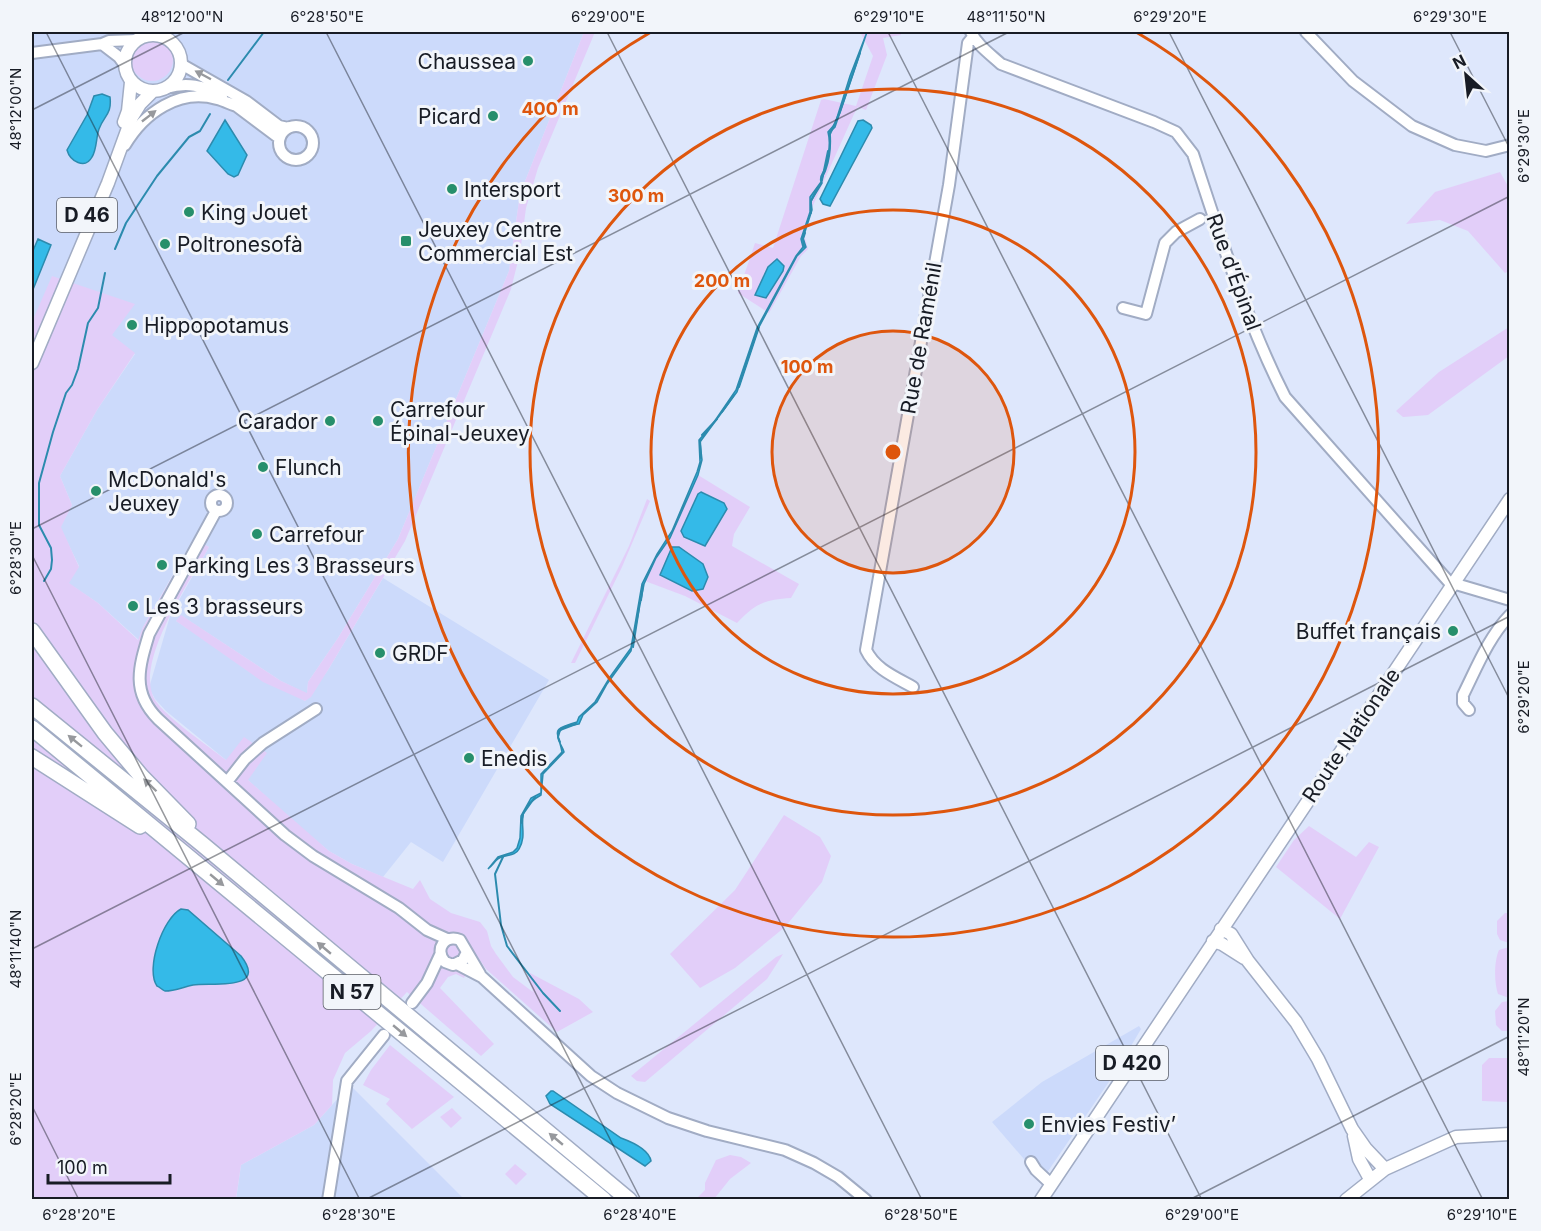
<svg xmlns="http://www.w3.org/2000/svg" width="1541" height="1231" viewBox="0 0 1541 1231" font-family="Inter,sans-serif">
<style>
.built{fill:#ccdafb}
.green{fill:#e2cef9}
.water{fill:#34bae8;stroke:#2c8bae;stroke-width:1.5}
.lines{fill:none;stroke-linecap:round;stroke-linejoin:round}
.stream{stroke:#2c8bae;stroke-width:2}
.minor-casing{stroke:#a1acc4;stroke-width:14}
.major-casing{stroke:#a1acc4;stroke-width:15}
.highway-casing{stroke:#a1acc4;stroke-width:18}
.minor{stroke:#fff;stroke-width:10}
.major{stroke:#fff;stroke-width:12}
.highway{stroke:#fff;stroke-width:15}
.oneway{fill:#97999d}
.ticks{fill:none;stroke:#181c25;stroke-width:1.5;stroke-opacity:0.45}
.ring{fill:none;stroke:#de560d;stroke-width:3}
.poi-dot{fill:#278f6b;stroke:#f2f5fa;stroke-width:2}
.labels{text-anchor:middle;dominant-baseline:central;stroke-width:6;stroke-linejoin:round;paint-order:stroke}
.shield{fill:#f2f5fa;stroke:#595d65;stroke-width:1.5}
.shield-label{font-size:20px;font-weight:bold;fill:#181c25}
.poi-label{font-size:21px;fill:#181c25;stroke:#f2f5fa;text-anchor:start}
.street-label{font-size:21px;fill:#181c25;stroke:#f2f5fa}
.centre{fill:#de560d;stroke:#f2f5fa;stroke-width:3}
.ring-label{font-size:18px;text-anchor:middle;font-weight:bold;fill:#de560d;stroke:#f2f5fa;stroke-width:6;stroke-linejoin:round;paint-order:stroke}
.neatline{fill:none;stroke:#181c25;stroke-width:2}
.ticks-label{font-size:15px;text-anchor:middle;fill:#181c25}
</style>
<rect width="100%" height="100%" fill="#dee7fc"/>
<path class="built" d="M32 32H584L520 194 509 271 398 539 338 638 308 682 307 694 281 681 182 616 176 621 305 701 328 670 383 578 549 680 443 862 411 842 383 877 352 864 329 851 296 824 226 760 166 711 155 699 149 688 170 616 209 547 193 539 143 627 139 640 98 603 68 583 79 566 60 527 72 505 60 476 97 410 135 354 35 316 32 322Z
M1139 1026 1141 1029 1117 1070 1042 1180 992 1122 1042 1082Z
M350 1085 464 1199 236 1200 241 1165 314 1125Z"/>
<path class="green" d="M584 32H595L538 168 526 208 520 253 511 289 405 541 328 670 311 697 305 701 263 682 176 621 181 615 281 681 307 693 308 682 338 638 398 539 509 271 520 194Z
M860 32H900L901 35 883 38 887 55 866 110 858 107 854 114 806 221 805 238 808 249 801 256 769 313 738 293 755 243 773 248 821 100 824 99 856 106 873 56Z
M131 60a21 21 0 1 1 42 0a21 21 0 1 1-42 0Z
M1500 172 1509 188V271L1505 273 1468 231 1440 220 1406 224 1435 192Z
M52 276 135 304 112 335 135 353 97 410 60 476 72 505 61 527 79 567 69 583 98 603 138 640 143 627 194 539 209 547C191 580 133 663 155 700 166 717 208 746 226 760L244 737 267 753 248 780 329 851 352 864 413 889 420 880 430 899 451 913 480 922 487 931 491 946 496 954 513 977 533 992 528 977 530 973 579 999 593 1012 557 1032 486 969 477 956 464 978 456 974 448 977 440 988 494 1044 481 1056 407 992 371 1031 345 1053 333 1080 332 1105 314 1125 241 1165 236 1199H32V322Z
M1509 327V356L1428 415 1403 417 1396 411 1439 372Z
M698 475 750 507 734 534 732 546 799 584 791 598C764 600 756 603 737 623L685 596 645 581 656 558 664 547Z
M647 499 650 501 622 567 575 663H571L629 546Z
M784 815 820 837 831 856 822 882 785 927 735 968 700 988 670 954 735 890Z
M1309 826 1356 857 1369 842 1379 847 1340 919 1276 867 1294 840Z
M1505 913H1509V943L1500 940 1497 934V921Z
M1509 947V998L1498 994C1494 982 1494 961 1499 950Z
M783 954 767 979 645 1082 637 1081 631 1076 776 957Z
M1509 1001V1031H1502L1496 1025 1495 1011 1502 1002Z
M390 1045 454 1097 412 1129 386 1104 390 1099 363 1085 371 1070Z
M1489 1058H1509V1102L1482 1101V1065Z
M452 1108 462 1118 451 1128 440 1117Z
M730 1155 741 1157 751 1163 730 1179 714 1199H696L705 1190V1183L716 1160Z
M515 1164 527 1174 516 1185 505 1174Z"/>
<path class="water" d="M867 32 835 127 830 132C831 144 830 158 826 169 824 176 821 176 822 183L811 201 812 210 803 238 806 247 797 256 758 329 737 392 700 442 702 460 698 475 670 538 656 558 644 584 631 651 607 684 597 702 583 715 579 724C572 725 557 727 558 737 558 742 563 747 564 752L543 774 541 795C509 813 531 829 519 849 515 857 505 854 498 859 495 861 492 866 488 869L498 857 513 852 517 848 520 838 521 816 531 798 541 793V774L562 752C558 730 549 730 577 722L579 717 595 702 610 677 631 648 642 584 657 554 672 531 697 472 700 462 699 440 712 425 736 390 757 328 796 256 803 247 801 239 810 212V197L821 182C819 175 823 175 825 168 828 158 831 143 828 132L835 124 850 76Z
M102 94 110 97C112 115 104 115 99 129 96 137 97 149 92 157 85 170 70 161 67 150L87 115 94 96Z
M225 120 247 155 238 175 234 177 228 174 207 151Z
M863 120 871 125 872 128 830 206 823 204 820 199 858 121Z
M38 239 51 245 32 292V253Z
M777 259 784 266 783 271 766 298 755 295 768 267Z
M701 492 724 503 727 509 705 546 684 537 681 531 698 494Z
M672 547H679L703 564 708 577 703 589 692 591 660 575Z
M181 909 188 910 241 956C269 992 210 982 193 985 183 987 175 991 165 991 164 991 158 986 157 986 145 969 163 918 181 909Z
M551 1091H553L621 1138C632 1142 649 1150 651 1161L645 1166 550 1104 546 1096Z"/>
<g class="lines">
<path class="stream" d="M228 80 264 32
M830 134 840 112 860 53
M822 180 828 151
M811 213V201L818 187
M804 247 803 239 805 233
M115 249 126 223 157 176 189 137 200 131 210 114
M739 387 759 327
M722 412 734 395
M702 435 717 419
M700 440 701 458
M44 581 51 569 52 560 51 548 39 525V483L53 432 66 393 72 385 78 369 88 323 98 308 105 273
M641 600 643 585
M633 647 639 608
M560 742 558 737 560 730 576 724
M521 823 523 814 535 797
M503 857 495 874 501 925 507 946 543 993 560 1011"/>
<g class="minor-casing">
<path id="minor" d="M971 32C977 45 990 54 1001 64L1154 122 1176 132 1193 154C1220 236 1246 320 1285 397L1449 582 1510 600
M1306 32 1353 81 1412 126 1455 145 1486 151 1510 145
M102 44 119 57 124 64
M32 53 102 44 109 41 136 40
M181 64 246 101 279 126 288 128
M166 88C187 82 203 85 222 97
M235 105 279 138
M279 143a17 17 0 1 1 34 0a17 17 0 1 1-34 0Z
M125 145C144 113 179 88 217 99 225 101 232 105 240 107
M1123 308 1146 314 1165 243 1176 232 1200 219
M211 503a8 8 0 1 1 16 0a8 8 0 1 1-16 0Z
M216 511 149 634C139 667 131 692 158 719L285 835 313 856 399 908 427 930 447 939
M913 687C895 677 875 669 866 650L949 185 968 43 973 37
M1469 710 1463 703V695C1477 667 1488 638 1510 615
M227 782 245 759 263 743 316 709
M467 952 463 960 453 965 445 962C434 949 445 934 460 940L480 974
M457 964 482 977 591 1076 617 1093 668 1118 707 1131 785 1150 814 1163 838 1177 866 1200
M412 1003 427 983 440 955
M1031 1162 1036 1170 1051 1184
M328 1200 347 1081 384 1035"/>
</g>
<g class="major-casing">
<path id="major" d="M125 63a28 28 0 1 1 56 0a28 28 0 1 1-56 0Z
M124 122 128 111 131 82
M32 363 108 183 132 117 140 104 153 91
M1221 929 1231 934 1248 961 1296 1022 1318 1059 1352 1129 1366 1149 1385 1169
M1213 941 1222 944 1244 958
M1354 1136 1359 1159 1370 1179
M1041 1200 1510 499
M1346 1200 1385 1169 1456 1137 1510 1134"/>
</g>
<g class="highway-casing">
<path id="highway" d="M32 631 105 733 141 776 188 824
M32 706 202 844 629 1200
M32 728 604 1200
M32 757 140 826"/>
</g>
<use href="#minor" class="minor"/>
<use href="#major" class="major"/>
<use href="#highway" class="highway"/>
</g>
<defs><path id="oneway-solid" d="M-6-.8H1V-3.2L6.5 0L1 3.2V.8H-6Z" transform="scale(1.5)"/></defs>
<g class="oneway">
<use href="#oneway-solid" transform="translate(203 75) rotate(-152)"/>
<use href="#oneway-solid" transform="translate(149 116) rotate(-38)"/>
<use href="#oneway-solid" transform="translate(75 741) rotate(-141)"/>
<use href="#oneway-solid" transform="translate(150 785) rotate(-136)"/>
<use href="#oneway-solid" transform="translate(217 880) rotate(40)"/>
<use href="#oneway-solid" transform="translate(324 948) rotate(-140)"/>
<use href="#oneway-solid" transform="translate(400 1031) rotate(40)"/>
<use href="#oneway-solid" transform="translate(556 1139) rotate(-140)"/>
</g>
<path class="ticks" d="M46 32 641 1200M326 32 922 1200M607 32 1202 1200M888 32 1483 1200M1169 32 1510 700M1450 32 1510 149M32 110 185 32M32 529 1009 32M32 555 360 1200M32 949 1510 196M32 1106 79 1200M365 1200 1510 616M1189 1200 1510 1036"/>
<circle cx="893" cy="452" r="121" fill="#de560d" fill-opacity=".12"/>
<g class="ring">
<circle cx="893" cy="452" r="121"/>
<circle cx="893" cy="452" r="242"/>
<circle cx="893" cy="452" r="363"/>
<path d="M1136 32A485 485 0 1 1 651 32"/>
</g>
<g class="poi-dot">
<circle cx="528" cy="61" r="6"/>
<circle cx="493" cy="116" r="6"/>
<circle cx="452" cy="189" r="6"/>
<circle cx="189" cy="212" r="6"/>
<rect x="400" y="235" width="12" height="12" rx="3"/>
<circle cx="165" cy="244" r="6"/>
<circle cx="132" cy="325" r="6"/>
<circle cx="330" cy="421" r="6"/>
<circle cx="378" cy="421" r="6"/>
<circle cx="263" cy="467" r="6"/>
<circle cx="96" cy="491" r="6"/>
<circle cx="257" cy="534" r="6"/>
<circle cx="162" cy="565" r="6"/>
<circle cx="133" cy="606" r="6"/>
<circle cx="1453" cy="631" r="6"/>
<circle cx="380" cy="653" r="6"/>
<circle cx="469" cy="758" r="6"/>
<circle cx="1029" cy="1124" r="6"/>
</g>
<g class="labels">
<g class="shield">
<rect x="57" y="198" width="60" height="34" rx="4.5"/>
<rect x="323.5" y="975" width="57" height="34" rx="4.5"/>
<rect x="1096" y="1046" width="72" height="34" rx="4.5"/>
</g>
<g class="shield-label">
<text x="87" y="215">D 46</text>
<text x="352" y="992">N 57</text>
<text x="1132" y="1063">D 420</text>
</g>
<g class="poi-label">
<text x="516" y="61" text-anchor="end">Chaussea</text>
<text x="481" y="116" text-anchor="end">Picard</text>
<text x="464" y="189">Intersport</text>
<text x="201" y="212">King Jouet</text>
<text x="418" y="229">Jeuxey Centre<tspan x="418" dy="24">Commercial Est</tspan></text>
<text x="177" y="244">Poltronesofà</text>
<text x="144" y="325">Hippopotamus</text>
<text x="390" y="409">Carrefour<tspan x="390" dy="24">Épinal-Jeuxey</tspan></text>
<text x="318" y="421" text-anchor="end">Carador</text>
<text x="275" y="467">Flunch</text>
<text x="108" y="479">McDonald's<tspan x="108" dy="24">Jeuxey</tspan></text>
<text x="269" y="534">Carrefour</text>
<text x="174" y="565">Parking Les 3 Brasseurs</text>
<text x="145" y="606">Les 3 brasseurs</text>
<text x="1441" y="631" text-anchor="end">Buffet français</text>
<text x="392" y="653">GRDF</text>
<text x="481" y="758">Enedis</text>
<text x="1041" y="1124">Envies Festiv’</text>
</g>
<g class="street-label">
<text transform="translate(1234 272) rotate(70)">Rue d’Épinal</text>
<text transform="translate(921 338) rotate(-80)">Rue de Raménil</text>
<text transform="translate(1351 735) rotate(-56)">Route Nationale</text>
</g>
</g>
<circle cx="893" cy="452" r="9" class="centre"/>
<g class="ring-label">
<text x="550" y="115">400 m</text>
<text x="636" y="202">300 m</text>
<text x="722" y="287">200 m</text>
<text x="807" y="373">100 m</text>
</g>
<rect width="1541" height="1231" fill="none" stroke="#f2f5fa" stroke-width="66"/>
<g transform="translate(1466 75) rotate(333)" stroke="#f2f5fa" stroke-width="4.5" paint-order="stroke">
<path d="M0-4.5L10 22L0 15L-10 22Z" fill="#181c25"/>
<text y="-9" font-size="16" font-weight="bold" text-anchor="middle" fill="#181c25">N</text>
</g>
<path d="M48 1174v9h122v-9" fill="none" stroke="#181c25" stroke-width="3"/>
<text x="57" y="1174" font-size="18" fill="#181c25" stroke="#f2f5fa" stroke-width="4.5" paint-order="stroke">100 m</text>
<rect x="33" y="33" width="1475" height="1165" class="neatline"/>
<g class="ticks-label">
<text x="182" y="22">48°12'00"N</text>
<text x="327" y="22">6°28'50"E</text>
<text x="608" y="22">6°29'00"E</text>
<text x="889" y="22">6°29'10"E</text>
<text x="1006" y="22">48°11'50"N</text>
<text x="1170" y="22">6°29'20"E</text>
<text x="1450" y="22">6°29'30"E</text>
<text transform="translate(16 109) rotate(-90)" y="5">48°12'00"N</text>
<text transform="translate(1524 146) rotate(-90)" y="5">6°29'30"E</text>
<text transform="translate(16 558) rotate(-90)" y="5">6°28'30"E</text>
<text transform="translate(1524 697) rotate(-90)" y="5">6°29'20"E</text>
<text transform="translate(16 949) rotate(-90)" y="5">48°11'40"N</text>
<text transform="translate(1524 1037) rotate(-90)" y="5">48°11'20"N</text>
<text transform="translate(16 1109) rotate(-90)" y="5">6°28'20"E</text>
<text x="79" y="1220">6°28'20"E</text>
<text x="359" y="1220">6°28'30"E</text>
<text x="640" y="1220">6°28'40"E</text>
<text x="921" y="1220">6°28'50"E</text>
<text x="1202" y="1220">6°29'00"E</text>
<text x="1482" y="1220">6°29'10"E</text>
</g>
</svg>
